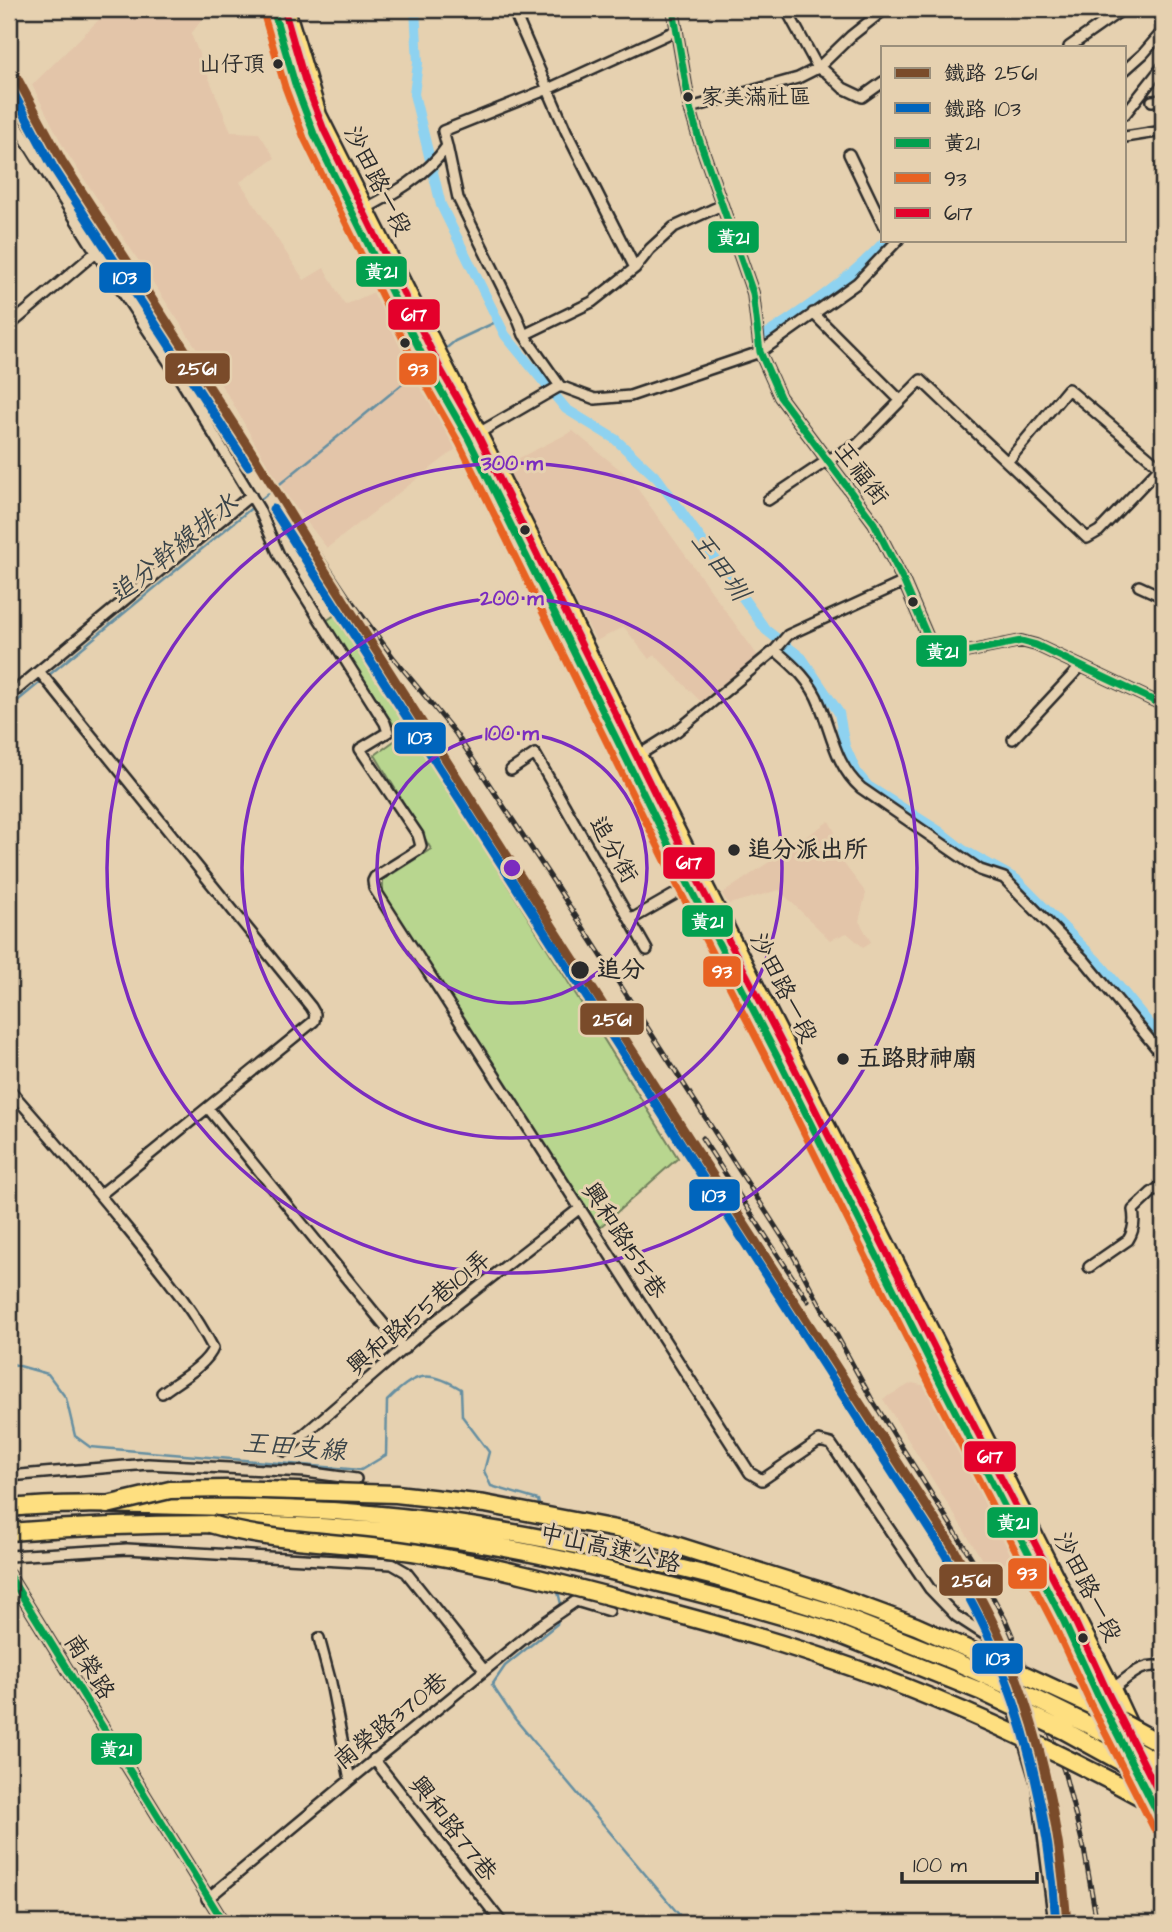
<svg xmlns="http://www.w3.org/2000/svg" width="1172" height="1932" viewBox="0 0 1172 1932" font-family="'Architects Daughter','LXGW WenKai TC',sans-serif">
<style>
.built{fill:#e3c5a9}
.green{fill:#b8d68f;stroke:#72805d;stroke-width:2}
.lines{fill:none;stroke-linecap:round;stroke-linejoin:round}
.stream{stroke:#668fa1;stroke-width:2.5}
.canal{stroke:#8ed2f0;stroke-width:10}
.street-casing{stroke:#2b2b2b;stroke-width:14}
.primary-casing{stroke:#2b2b2b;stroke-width:19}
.highway-casing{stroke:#2b2b2b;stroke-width:21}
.street{stroke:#e6d1b0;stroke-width:9}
.primary{stroke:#fedf80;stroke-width:14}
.highway{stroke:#fedf80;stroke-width:16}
.rail-casing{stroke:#2b2b2b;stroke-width:5}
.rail{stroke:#e6d1b0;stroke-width:2.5;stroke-dasharray:8;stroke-linecap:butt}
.highway-bridge-casing{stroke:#2b2b2b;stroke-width:21;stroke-linecap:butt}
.highway-bridge{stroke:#fedf80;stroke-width:16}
.bus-1-casing{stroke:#e6d1b0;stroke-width:12}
.bus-2-casing{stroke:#e6d1b0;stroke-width:12}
.bus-3-casing{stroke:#e6d1b0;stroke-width:12}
.bus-1{stroke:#02a04f;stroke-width:7}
.bus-2{stroke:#e86222;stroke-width:7}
.bus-3{stroke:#e4002b;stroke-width:7}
.rail-1-casing{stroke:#e6d1b0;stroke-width:14}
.rail-2-casing{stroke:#e6d1b0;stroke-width:14}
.rail-1{stroke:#7a4b2a;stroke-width:9}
.rail-2{stroke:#0065bd;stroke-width:9}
.ring{fill:none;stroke:#7b2cbf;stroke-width:3.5}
.bus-dot{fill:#2b2b2b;stroke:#e6d1b0;stroke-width:2.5}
.labels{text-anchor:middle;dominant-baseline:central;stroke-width:6;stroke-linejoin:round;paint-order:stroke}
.bus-label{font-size:22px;fill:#2b2b2b;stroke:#e6d1b0;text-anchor:end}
.street-label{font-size:24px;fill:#2b2b2b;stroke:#e6d1b0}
.poi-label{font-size:24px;font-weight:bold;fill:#2b2b2b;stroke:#e6d1b0;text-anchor:start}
.stop-label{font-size:24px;font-weight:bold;fill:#2b2b2b;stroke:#e6d1b0;text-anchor:start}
.water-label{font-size:26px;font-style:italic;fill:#3a4449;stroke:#e6d1b0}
.centre{fill:#7b2cbf;stroke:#e6d1b0;stroke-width:3.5}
.ring-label{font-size:21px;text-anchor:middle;font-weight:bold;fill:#7b2cbf;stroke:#e6d1b0;stroke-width:6;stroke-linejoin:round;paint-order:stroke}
.line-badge{stroke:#e6d1b0;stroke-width:2.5}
.badge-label{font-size:19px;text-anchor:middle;font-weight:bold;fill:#fff}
</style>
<rect width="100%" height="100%" fill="#e6d1b0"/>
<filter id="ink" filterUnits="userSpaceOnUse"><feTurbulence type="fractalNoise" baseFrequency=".0143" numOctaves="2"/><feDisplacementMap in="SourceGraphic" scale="14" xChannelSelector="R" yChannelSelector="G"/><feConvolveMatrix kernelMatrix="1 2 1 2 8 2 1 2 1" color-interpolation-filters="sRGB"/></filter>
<g filter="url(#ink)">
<path class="built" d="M110 9H210L191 34 231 132 259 133 275 158 240 182 304 280 324 268 345 305 374 292 456 449 327 548 279 486 231 400 65 150 32 85Z
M573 431 629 477 758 656 702 703 655 655 649 659 624 627 596 641 505 465Z
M829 821 835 832 826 840 866 893 859 921 871 942 863 947 847 933 830 940 779 890 729 904 722 894Z
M912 1383 926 1386 1013 1559 989 1571 883 1399Z"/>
<path class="green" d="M338 613 678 1158 599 1228 383 892V880L431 849 375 755 401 736 326 621Z"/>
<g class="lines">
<path class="stream" d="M443 351 455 341 498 321
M259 501 422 368
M9 708 254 506
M9 1363 48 1374 66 1398 75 1436 90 1447 361 1470 386 1455 387 1401C414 1374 427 1368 461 1389L462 1416 489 1452 484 1471 491 1486 538 1500 540 1509
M557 1588 561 1604 560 1609
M559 1615 557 1624 505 1666 492 1685 515 1719 686 1923"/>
<path class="canal" d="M415 9 418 63 414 94 441 205 505 335 566 409 615 439 658 479 766 630 802 658 839 713 845 746 857 773 868 786 939 831 962 849 1016 879 1102 966 1163 1040
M767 334C810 306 851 278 886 240"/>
<g class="street-casing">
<path id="street" d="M513 9 566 131 635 268
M673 9 690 108 699 139 753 293 760 352 780 397 874 523 904 582 932 647 945 652H966L1021 641 1036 645 1163 705
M786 9 818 68 826 72 843 88 862 97 883 82
M1069 47 1123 9
M1125 70 1143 54 1163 31
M1152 101 1163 100
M690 108 798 78 818 68 851 36 885 9
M9 113 96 252 180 379 259 509 279 555 385 723 388 732 360 749 418 835 421 846 418 850 375 877 373 881 374 888 750 1473 762 1480 819 1441 831 1444 930 1589 956 1616 990 1638 1006 1686
M1125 114 1163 66
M1125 137 1163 131
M447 146 458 198 517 317 524 335 560 386
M849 154 883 225
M361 211C393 194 427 176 447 146L443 131 548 89 677 30
M813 313 900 400
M9 326 96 252
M524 335 592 302 635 268 650 249 674 227 722 205
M477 434 560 386 595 399 630 396 760 352 857 283 898 240
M768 500 828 460 858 444 921 380 1087 538 1099 531 1160 467 1068 389 1007 462
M1139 586 1163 597
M775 650C794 666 811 681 820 705 832 735 836 766 861 788L980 870 1004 878 1085 961 1163 1056
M39 671 311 1007 315 1014 314 1021 100 1195
M9 696 251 495
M1013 739 1081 666
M639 755 677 731 775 650 788 635 904 582
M511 770 535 754 630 920 691 885
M630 920 647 950
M9 1089C53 1139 96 1190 138 1242 165 1276 193 1309 213 1348 207 1365 176 1382 162 1393
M208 1108 404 1349
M1089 1267 1128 1240C1134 1231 1135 1221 1133 1210L1151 1193 1163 1185
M285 1451 433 1323 580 1208
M9 1476 148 1464 306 1472 356 1479
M9 1556 127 1549 392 1564 406 1572 484 1670
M9 1575 224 1923
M319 1638 331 1683 350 1780
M1109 1691C1127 1680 1140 1661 1163 1667
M1013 1706 1037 1786 1054 1923
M374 1759 502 1923
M207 1899 350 1780 538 1627 576 1601 609 1611"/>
</g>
<g class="primary-casing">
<path id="primary" d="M273 9 295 84 314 134 337 183 432 375 468 438 689 886 778 1058 940 1382 1064 1622 1099 1698 1163 1824
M287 9 319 115 562 598 639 755 1113 1689 1148 1764 1159 1784"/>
</g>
<g class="highway-casing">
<path id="highway" d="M9 1508C68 1502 130 1505 189 1506 249 1508 310 1508 370 1514 488 1524 604 1549 719 1578
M9 1532C139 1522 271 1521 402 1533 513 1544 622 1573 729 1601"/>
</g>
<use href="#street" class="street"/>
<use href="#primary" class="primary"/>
<use href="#highway" class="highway"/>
<g class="rail-casing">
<path id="rail" d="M257 460 347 595 393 657 456 734 557 887 788 1246 871 1398 971 1557 1006 1621 1026 1669 1064 1771 1084 1849 1097 1923
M311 556 340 612 375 670 536 925 686 1157 811 1337 950 1551 999 1647 1026 1729 1048 1816 1057 1880 1060 1923
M702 1138 808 1301"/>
</g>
<use href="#rail" class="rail"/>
<g class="highway-bridge-casing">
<path id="highway-bridge" d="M107 1505 170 1490 226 1489 396 1494 485 1504 637 1533 827 1593 916 1626 1006 1666 1090 1705 1163 1745
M210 1524C281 1545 358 1541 430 1555 493 1566 555 1582 616 1598 713 1623 811 1650 905 1687 994 1722 1080 1763 1163 1809
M719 1578 833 1613 954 1661 1034 1698 1111 1736 1163 1765
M729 1601 823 1628 980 1691 1065 1731 1163 1785"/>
</g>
<use href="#highway-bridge" class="highway-bridge"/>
<g class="bus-1-casing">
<path id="bus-1" d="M273 9 295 84 314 134 432 375 468 438 689 886 778 1058 940 1382 1064 1622 1099 1698 1163 1824
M673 9 690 108 699 139 753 293 760 352 780 397 874 523 904 582 932 647 945 652H966L1021 641 1036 645 1163 705
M9 1575 224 1923"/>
</g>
<g class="bus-2-casing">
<path id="bus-2" d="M263 12 285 87 304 138 423 380 459 443 680 891 769 1063 931 1387 1055 1627 1090 1703 1154 1829"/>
</g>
<g class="bus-3-casing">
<path id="bus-3" d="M284 9 305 81 324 130 441 370 477 433 698 881 787 1053 949 1377 1073 1617 1108 1693 1163 1801"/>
</g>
<use href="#bus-1" class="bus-1"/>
<use href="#bus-2" class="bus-2"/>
<use href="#bus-3" class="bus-3"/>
<g class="rail-1-casing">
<path id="rail-1" d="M9 63 62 161 257 460 324 569 549 921 954 1549C971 1580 989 1611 1003 1644 1041 1732 1060 1828 1067 1923"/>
</g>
<g class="rail-2-casing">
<path id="rail-2" d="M9 85 53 167 248 466
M273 509 945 1554C962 1585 981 1616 994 1649 1030 1736 1050 1829 1056 1923"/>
</g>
<use href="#rail-1" class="rail-1"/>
<use href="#rail-2" class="rail-2"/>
</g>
</g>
<g class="ring">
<circle cx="512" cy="868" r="135"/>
<circle cx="512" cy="868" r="270"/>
<circle cx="512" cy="868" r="405"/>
</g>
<g class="bus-dot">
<circle cx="278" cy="64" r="6"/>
<circle cx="688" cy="97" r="6"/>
<circle cx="405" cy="343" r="6"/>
<circle cx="525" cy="530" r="6"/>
<circle cx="913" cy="602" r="6"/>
<circle cx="734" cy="850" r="7"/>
<circle cx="580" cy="970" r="10"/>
<circle cx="843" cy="1059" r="7"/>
<circle cx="1083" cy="1638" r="6"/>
</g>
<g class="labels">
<g class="bus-label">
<text x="265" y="64">山仔頂</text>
<text x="701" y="97" text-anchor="start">家美滿社區</text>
</g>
<g class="street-label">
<text transform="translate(377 181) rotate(63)">沙田路一段</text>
<text transform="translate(861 474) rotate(53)">王福街</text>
<text transform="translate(613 850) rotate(60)">追分街</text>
<text transform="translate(783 988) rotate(63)">沙田路一段</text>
<text transform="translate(624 1241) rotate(57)">興和路155巷</text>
<text transform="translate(419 1313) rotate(-40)">興和路155巷101弄</text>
<text transform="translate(610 1549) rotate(13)">中山高速公路</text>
<text transform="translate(1087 1587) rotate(63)">沙田路一段</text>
<text transform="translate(89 1667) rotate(58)">南榮路</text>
<text transform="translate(391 1721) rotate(-39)">南榮路370巷</text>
<text transform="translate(453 1829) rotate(52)">興和路77巷</text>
</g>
<g class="poi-label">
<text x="748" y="850">追分派出所</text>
<text x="857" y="1059">五路財神廟</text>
</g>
<g class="stop-label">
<text x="597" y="970">追分</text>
</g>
<g class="water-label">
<text transform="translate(174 549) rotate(-39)">追分幹線排水</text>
<text transform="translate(720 566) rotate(54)">王田圳</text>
<text transform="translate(294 1447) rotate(5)">王田支線</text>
</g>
</g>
<circle cx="512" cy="868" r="10" class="centre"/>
<g class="ring-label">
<text x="512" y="470">300 m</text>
<text x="512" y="605">200 m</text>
<text x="512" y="740">100 m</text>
</g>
<g class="line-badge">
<rect x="707" y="220" width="53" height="34" rx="7" fill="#02a04f"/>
<rect x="355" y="255" width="53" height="33" rx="7" fill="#02a04f"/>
<rect x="98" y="261" width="54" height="33" rx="7" fill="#0065bd"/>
<rect x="387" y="298" width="54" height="33" rx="7" fill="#e4002b"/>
<rect x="164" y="352" width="67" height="33" rx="7" fill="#7a4b2a"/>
<rect x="398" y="352" width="40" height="34" rx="7" fill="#e86222"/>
<rect x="915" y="634" width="53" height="34" rx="7" fill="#02a04f"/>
<rect x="393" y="721" width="54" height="34" rx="7" fill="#0065bd"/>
<rect x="662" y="846" width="54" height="34" rx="7" fill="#e4002b"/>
<rect x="681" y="904" width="53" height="34" rx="7" fill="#02a04f"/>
<rect x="702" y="955" width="40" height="33" rx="7" fill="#e86222"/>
<rect x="579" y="1002" width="66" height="34" rx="7" fill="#7a4b2a"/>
<rect x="688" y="1178" width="53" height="34" rx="7" fill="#0065bd"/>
<rect x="963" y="1440" width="54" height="33" rx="7" fill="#e4002b"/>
<rect x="986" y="1506" width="53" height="33" rx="7" fill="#02a04f"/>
<rect x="1007" y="1557" width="41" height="33" rx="7" fill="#e86222"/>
<rect x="938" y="1563" width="66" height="34" rx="7" fill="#7a4b2a"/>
<rect x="971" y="1642" width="53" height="33" rx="7" fill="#0065bd"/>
<rect x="90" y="1732" width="53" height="34" rx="7" fill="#02a04f"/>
</g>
<g class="badge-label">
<text x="733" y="244">黃21</text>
<text x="381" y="278">黃21</text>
<text x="125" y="284">103</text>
<text x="414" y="321">617</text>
<text x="197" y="375">2561</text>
<text x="418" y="376">93</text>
<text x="942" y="658">黃21</text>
<text x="420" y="744">103</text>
<text x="689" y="869">617</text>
<text x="707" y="928">黃21</text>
<text x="722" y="978">93</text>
<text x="612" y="1026">2561</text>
<text x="714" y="1202">103</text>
<text x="990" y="1463">617</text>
<text x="1013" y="1529">黃21</text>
<text x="1027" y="1580">93</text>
<text x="971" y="1587">2561</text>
<text x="998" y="1665">103</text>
<text x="116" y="1756">黃21</text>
</g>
<rect width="1172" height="1932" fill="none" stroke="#e6d1b0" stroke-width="35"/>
<rect x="18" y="18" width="1137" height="1897" fill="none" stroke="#2b2b2b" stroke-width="2.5" filter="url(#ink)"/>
<rect x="881" y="46" width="245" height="196" fill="#e6d1b0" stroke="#9b8f7b" stroke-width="2"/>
<rect x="895" y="68" width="35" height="10" fill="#7a4b2a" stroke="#9b8f7b" stroke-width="2"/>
<text x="944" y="80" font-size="21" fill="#2b2b2b">鐵路 2561</text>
<rect x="895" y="103" width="35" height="10" fill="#0065bd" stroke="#9b8f7b" stroke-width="2"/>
<text x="944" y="116" font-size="21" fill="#2b2b2b">鐵路 103</text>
<rect x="895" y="138" width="35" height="10" fill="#02a04f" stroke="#9b8f7b" stroke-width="2"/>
<text x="944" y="150" font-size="21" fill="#2b2b2b">黃21</text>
<rect x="895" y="173" width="35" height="10" fill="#e86222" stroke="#9b8f7b" stroke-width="2"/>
<text x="944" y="186" font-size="21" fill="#2b2b2b">93</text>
<rect x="895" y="208" width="35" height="10" fill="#e4002b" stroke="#9b8f7b" stroke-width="2"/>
<text x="944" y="220" font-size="21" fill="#2b2b2b">617</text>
<path d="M902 1872v10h135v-10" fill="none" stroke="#2b2b2b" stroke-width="3.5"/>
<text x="913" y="1872" font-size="21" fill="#2b2b2b" stroke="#e6d1b0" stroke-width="5" paint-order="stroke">100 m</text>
</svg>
